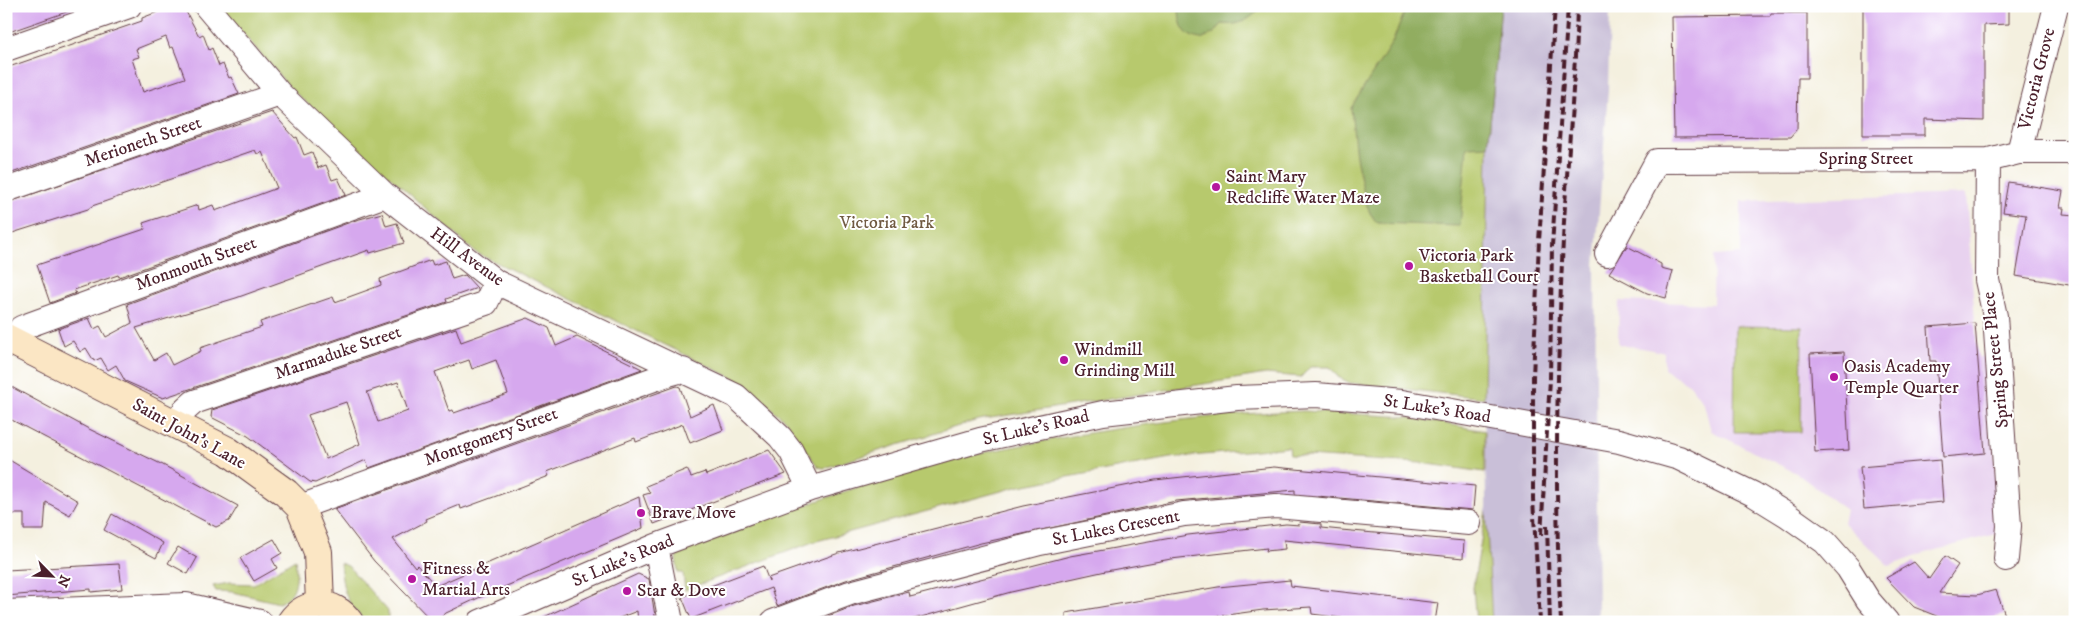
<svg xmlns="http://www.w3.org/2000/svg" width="2081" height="628" viewBox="0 0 2081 628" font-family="'IM FELL DW Pica',serif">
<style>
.built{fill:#e8d2ef}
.industrial{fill:#c9bfd8}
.green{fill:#b7c96d;stroke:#80744c}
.forest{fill:#91ad60;stroke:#6e6646}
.building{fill:#d6a8ee;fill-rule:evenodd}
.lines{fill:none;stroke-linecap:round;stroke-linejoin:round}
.street-casing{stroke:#643e46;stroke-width:26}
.secondary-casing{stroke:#643e46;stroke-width:30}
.street{stroke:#fff;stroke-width:24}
.secondary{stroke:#fbe6c4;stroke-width:28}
.rail{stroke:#4a1f2b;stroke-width:4;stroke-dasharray:8 4;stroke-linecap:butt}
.poi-dot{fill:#b5179e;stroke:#fff;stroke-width:2}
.labels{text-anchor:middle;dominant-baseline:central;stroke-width:4;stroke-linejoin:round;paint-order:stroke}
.street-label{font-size:18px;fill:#4a1f2b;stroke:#fff}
.poi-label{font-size:18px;fill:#4a1f2b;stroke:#fff;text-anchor:start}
.park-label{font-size:18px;fill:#705a42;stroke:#fff}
</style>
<rect width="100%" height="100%" fill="#fff"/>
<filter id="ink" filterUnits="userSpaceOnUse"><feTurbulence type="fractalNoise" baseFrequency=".02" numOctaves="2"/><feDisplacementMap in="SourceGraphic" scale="10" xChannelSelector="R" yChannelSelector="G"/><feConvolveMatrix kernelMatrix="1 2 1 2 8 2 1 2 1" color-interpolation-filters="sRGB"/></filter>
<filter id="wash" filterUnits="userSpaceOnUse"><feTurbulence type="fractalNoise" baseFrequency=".0096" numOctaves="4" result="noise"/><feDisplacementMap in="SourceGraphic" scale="20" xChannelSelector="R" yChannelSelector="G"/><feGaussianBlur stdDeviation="1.12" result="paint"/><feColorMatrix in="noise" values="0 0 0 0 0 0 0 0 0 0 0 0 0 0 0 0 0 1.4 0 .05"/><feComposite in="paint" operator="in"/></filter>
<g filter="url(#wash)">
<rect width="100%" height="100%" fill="#f4f0df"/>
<path class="built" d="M1966 194 1975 323 1928 327 1930 361 1989 356 1999 533 1922 554 1889 566 1843 522 1846 510 1796 473 1711 431 1704 404 1690 385 1664 369V352L1618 344 1619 301 1713 304 1714 256 1741 254V201Z"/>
<path class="industrial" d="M1501 6H1610L1608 90 1595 266 1598 622H1492L1487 547 1484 398 1488 146Z"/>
<path class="green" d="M219 6H1501L1488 146 1484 398 1350 383 1338 377 1330 367H1310L1301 377 1266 374 978 420 824 468 818 467 785 420 739 381 475 252 292 90Z
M1735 326 1802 327 1801 432H1734Z
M1304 411 1409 417 1485 431V472L1421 463 1290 455 1289 447 1170 458 1020 486 813 542 685 590 683 573H678L676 557 681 551C761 521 845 489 927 466 975 453 1023 445 1071 436 1148 423 1225 413 1304 411Z
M1486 511 1492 622H1476L1473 588Z
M295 559C297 577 299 594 279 603L233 592 216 591 213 586 229 583 254 584Z
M340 563 348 566 388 611V622H366C345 602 343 591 340 563Z"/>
<path class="forest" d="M1179 6H1262C1250 20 1240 26 1222 24L1214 33 1201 39C1182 37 1179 22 1179 6Z
M1407 6H1501L1488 146 1467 147 1460 226 1377 223 1370 213 1366 203 1356 157 1351 108 1393 41Z"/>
<g id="blocks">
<path class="building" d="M6 6H74L75 9 6 33Z
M173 6H183L199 36 203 34 209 50 212 48 219 66 223 64 229 78 231 77 239 94 6 175V68L142 21V18ZM166 37 170 48 173 47 185 78 143 92 132 59 139 57 136 49Z
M1863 6H2009V24L1984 25V121L1925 119V135H1863Z
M1771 13H1807V78H1798L1797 129 1790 137 1674 138 1672 17 1770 16Z
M272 112 295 138 297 137 304 155 312 152 318 168 326 165 332 180 338 178 346 195 119 277 118 275 74 290 76 293 50 303 37 265 145 229 143 223 198 205 199 210 213 205 215 211 277 188 262 152 257 154 255 150 92 206 88 209 6 235V203Z
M2008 182 2063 191 2060 208H2064L2063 214 2075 215V286L2016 276 2026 215 2003 212Z
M382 213 386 226 397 223 404 243 370 253 369 250 236 298 136 328 154 360 166 353 172 365 201 351 200 348 262 327 260 322 333 297 335 302 368 290 381 285 380 279 431 260 433 265 446 261 452 279 465 275 477 288 446 299 447 302 163 398 125 381 116 365 108 370 101 358 94 361 86 348 80 352 73 341 64 346 58 329 89 318 94 329 100 326 106 337 132 323 127 304 356 220Z
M1627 246 1661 264V268L1673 271 1666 298 1647 293 1609 273Z
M528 318 549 328 556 346 577 337 642 369 369 468 366 460 315 483 310 482 248 436 211 417 212 410 456 328 461 342ZM469 360 472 369 496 360 508 394 454 413 453 410 449 411 435 372ZM398 382 408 411 378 422 367 392ZM346 402 360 444 326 459 308 415Z
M1975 323 1985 453 1943 457 1936 361H1930L1928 327Z
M1844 352 1849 450 1815 452 1810 354Z
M6 384 87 428 163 465 238 506 229 521 216 527 6 417Z
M677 386 680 387 690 416 714 405 723 430 690 443 683 424 636 442 635 438 547 472 549 476 521 487 461 509 460 505 426 519 427 521 393 539 415 567 417 565 436 586 639 497 643 528 476 599 446 613 438 620 432 621 374 561 334 509Z
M769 450 786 474 654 524 643 495 650 493 646 486 687 469 691 477 705 472 706 475Z
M6 458 78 501 70 515 46 502 44 530H24V514H6Z
M1940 460 1943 502 1864 509 1860 467Z
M1274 467 1475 486 1473 510 1295 494V490L1176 501 981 543 846 580 777 606 771 588 691 619 682 597 763 566 769 581 768 578 839 553 1023 506 1155 480Z
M112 514 163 543 156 558 104 530Z
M1299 522 1321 524V528L1341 530 1464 541 1463 558 1284 540 1285 549 1266 551 1267 548 1171 559 1106 571 1011 592 903 622H813L854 606 909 592 910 597 1070 556 1188 535 1286 524 1300 525Z
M274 539 282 553 272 559 277 568 254 581 240 558Z
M178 547 197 558 188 574 168 563Z
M1945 556 1958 565 1939 593 1977 595 1996 590 2005 615 1977 621H1957L1939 617 1914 607 1886 578 1914 562 1929 579Z
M119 564 122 589 91 592V589L6 596V570Z
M638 574 649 579 656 622H638L637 611 609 622H533Z
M1290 580 1291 586 1438 603 1435 622H1371L1312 614 1311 607 1263 610 1175 622H1066V613L1218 587Z"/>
</g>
</g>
<g filter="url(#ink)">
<use href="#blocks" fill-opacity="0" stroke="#643e46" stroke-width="1"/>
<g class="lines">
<g class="street-casing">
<path id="street" d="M206 6 280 94 385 195 496 282 736 396 780 437 791 451 810 489
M6 49 129 6
M2019 152 2056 6
M1988 160 1987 280 1995 316 2009 526 2006 559
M6 190 280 94
M1607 254 1657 161 1988 160 2019 152H2075
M13 342 21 328 26 326 385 195
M178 425 184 411 194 402 486 303 496 282
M300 507 665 375 683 370
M656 546 671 622
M6 612 186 605 260 622
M480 622 656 546 810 489 980 440 1103 413 1237 398 1316 395 1402 402 1619 441 1679 458 1753 494 1787 515 1825 542 1848 568 1868 600 1887 622
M773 622 850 593 1040 543 1184 514 1276 506 1469 523"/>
</g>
<g class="secondary-casing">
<path id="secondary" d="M6 338 228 451 286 493 300 507 318 552 320 605
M291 622C305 601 334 600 349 622"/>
</g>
<use href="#street" class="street"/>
<use href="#secondary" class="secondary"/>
<path class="rail" d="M1547 526 1550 622
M1541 535 1550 379 1552 246 1568 6
M1540 622 1533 499V377L1539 241 1555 6
M1561 622C1554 495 1557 367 1563 240 1567 162 1575 84 1577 6"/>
</g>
</g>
<g class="poi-dot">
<circle cx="1216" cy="187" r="5"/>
<circle cx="1409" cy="266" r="5"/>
<circle cx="1064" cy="360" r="5"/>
<circle cx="1834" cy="377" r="5"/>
<circle cx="641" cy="513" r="5"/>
<circle cx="412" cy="579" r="5"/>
<circle cx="627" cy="591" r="5"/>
</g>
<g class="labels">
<g class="street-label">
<text transform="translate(2037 79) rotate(-76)">Victoria Grove</text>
<text transform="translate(143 142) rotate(-19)">Merioneth Street</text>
<text x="1866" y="159">Spring Street</text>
<text transform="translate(467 257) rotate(36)">Hill Avenue</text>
<text transform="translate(196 264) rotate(-20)">Monmouth Street</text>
<text transform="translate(338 353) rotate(-19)">Marmaduke Street</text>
<text transform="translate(1996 360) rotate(-96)">Spring Street Place</text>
<text transform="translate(1437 409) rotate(9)">St Luke's Road</text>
<text transform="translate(1036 428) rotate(-13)">St Luke's Road</text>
<text transform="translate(189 434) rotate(29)">Saint John's Lane</text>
<text transform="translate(491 437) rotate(-20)">Montgomery Street</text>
<text transform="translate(1116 528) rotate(-11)">St Lukes Crescent</text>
<text transform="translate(623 561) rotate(-23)">St Luke's Road</text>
</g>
<g class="poi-label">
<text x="1226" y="177">Saint Mary<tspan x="1226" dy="21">Redcliffe Water Maze</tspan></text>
<text x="1419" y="256">Victoria Park<tspan x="1419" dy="21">Basketball Court</tspan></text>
<text x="1074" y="350">Windmill<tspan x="1074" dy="21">Grinding Mill</tspan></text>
<text x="1844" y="367">Oasis Academy<tspan x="1844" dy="21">Temple Quarter</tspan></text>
<text x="651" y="513">Brave Move</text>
<text x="422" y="569">Fitness &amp;<tspan x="422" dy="21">Martial Arts</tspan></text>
<text x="637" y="591">Star &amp; Dove</text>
</g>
<g class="park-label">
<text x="887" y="223">Victoria Park</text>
</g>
</g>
<rect width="2081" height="628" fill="none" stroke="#fff" stroke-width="25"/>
<g transform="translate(52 576) rotate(114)" stroke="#ffffff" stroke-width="4" paint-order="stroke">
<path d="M0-4L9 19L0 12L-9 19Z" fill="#4a1f2b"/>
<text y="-8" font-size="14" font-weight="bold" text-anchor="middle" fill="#4a1f2b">N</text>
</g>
</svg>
